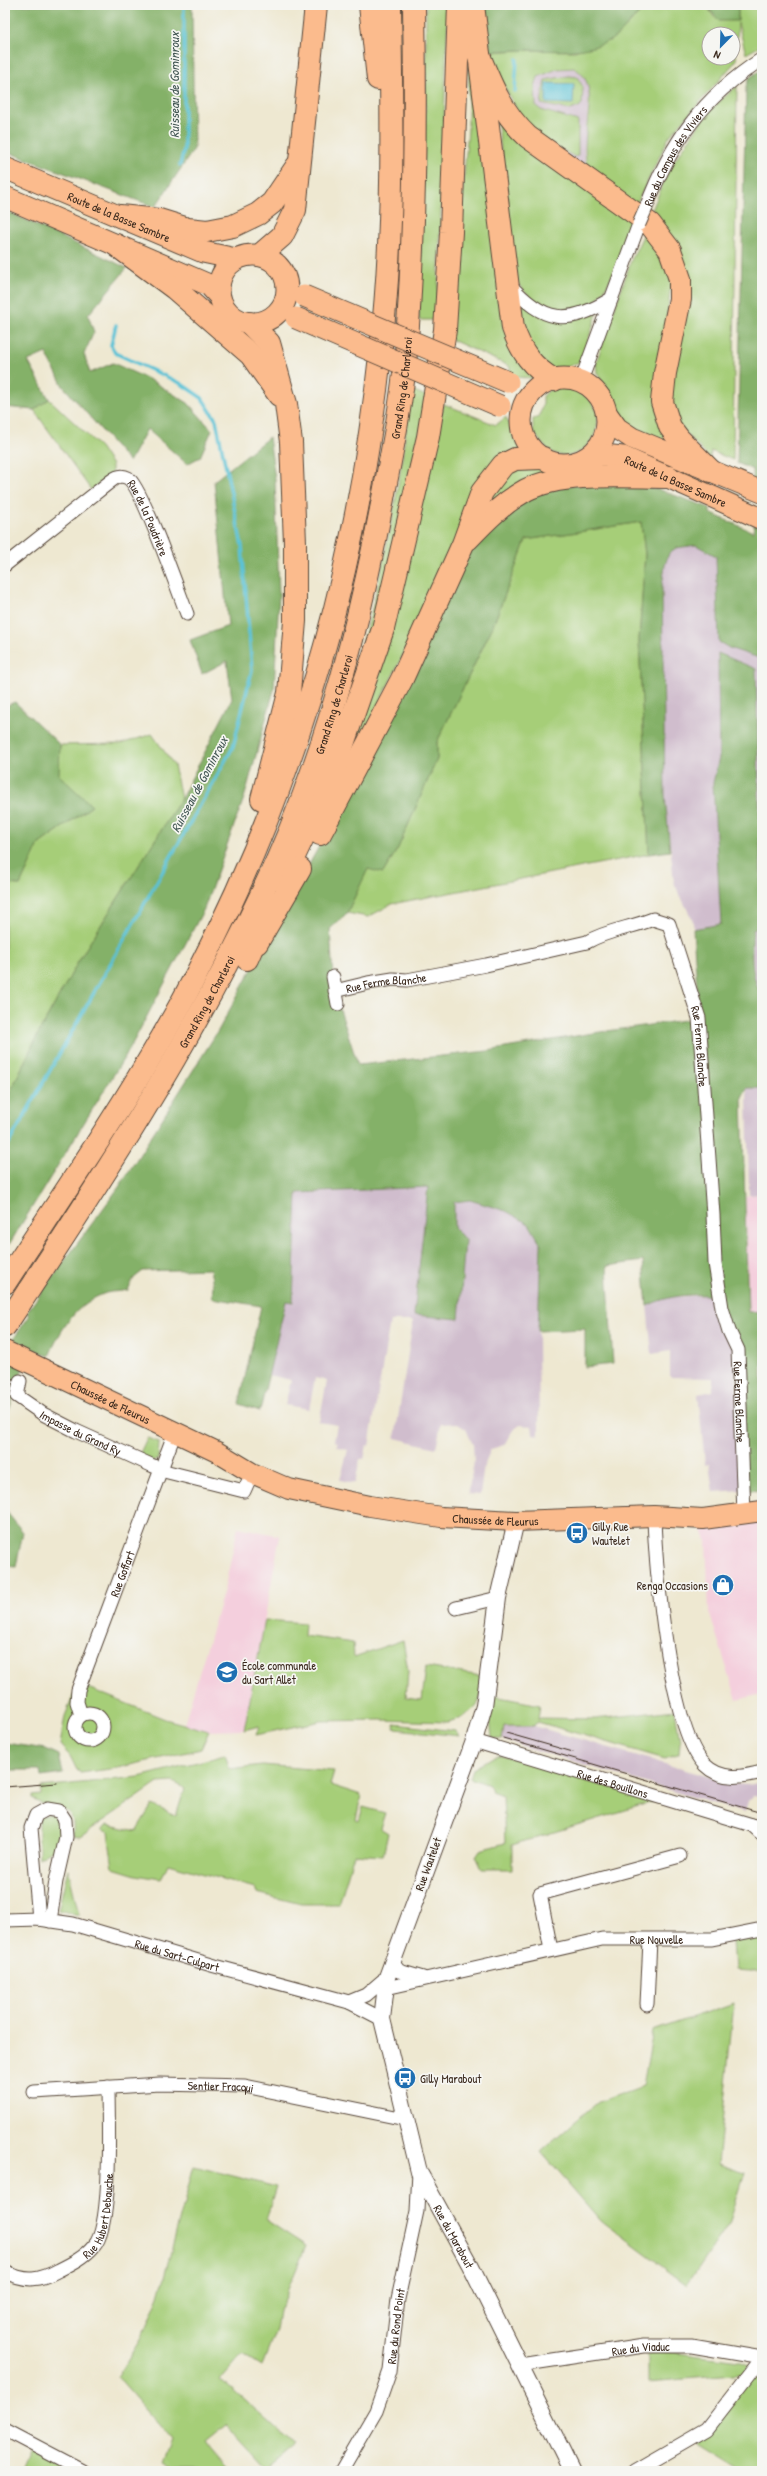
<svg xmlns="http://www.w3.org/2000/svg" width="767" height="2476" viewBox="0 0 767 2476" font-family="'Patrick Hand',sans-serif">
<style>
.built{fill:#f4cfdd}
.industrial{fill:#d0bdcd}
.green{fill:#a6ce78;stroke:#707c4b;fill-rule:evenodd}
.forest{fill:#84b168;stroke:#606e43}
.water{fill:#5ac2d6;stroke:#4a767a}
.lines{fill:none;stroke-linecap:round;stroke-linejoin:round}
.stream{stroke:#5ac2d6;stroke-width:3.5}
.minor-casing{stroke:#564639;stroke-width:15}
.tertiary-casing{stroke:#564639;stroke-width:18}
.primary-casing{stroke:#564639;stroke-width:22}
.trunk-casing{stroke:#564639;stroke-width:23}
.motorway-casing{stroke:#564639;stroke-width:24}
.minor{stroke:#fff;stroke-width:13}
.tertiary{stroke:#fff;stroke-width:16}
.primary{stroke:#fbbb8d;stroke-width:20}
.trunk{stroke:#fbbb8d;stroke-width:21}
.motorway{stroke:#fbbb8d;stroke-width:22}
.tram{stroke:#3b2a1e;stroke-width:1}
.minor-bridge-casing{stroke:#564639;stroke-width:15;stroke-linecap:butt}
.trunk-bridge-casing{stroke:#564639;stroke-width:23;stroke-linecap:butt}
.minor-bridge{stroke:#fff;stroke-width:13}
.trunk-bridge{stroke:#fbbb8d;stroke-width:21}
.labels{text-anchor:middle;dominant-baseline:central;stroke-width:3.5;stroke-linejoin:round;paint-order:stroke}
.street-label{font-size:12px;fill:#3b2a1e;stroke:#f6f6f2}
.poi-label{font-size:12px;fill:#3b2a1e;stroke:#f6f6f2;text-anchor:start}
.water-label{font-size:13px;font-style:italic;fill:#445855;stroke:#f6f6f2}
</style>
<rect width="100%" height="100%" fill="#f6f6f2"/>
<filter id="ink" filterUnits="userSpaceOnUse"><feTurbulence type="fractalNoise" baseFrequency=".025" numOctaves="2"/><feDisplacementMap in="SourceGraphic" scale="8" xChannelSelector="R" yChannelSelector="G"/><feConvolveMatrix kernelMatrix="1 2 1 2 8 2 1 2 1" color-interpolation-filters="sRGB"/></filter>
<filter id="wash" filterUnits="userSpaceOnUse"><feTurbulence type="fractalNoise" baseFrequency=".012" numOctaves="4" result="noise"/><feDisplacementMap in="SourceGraphic" scale="16" xChannelSelector="R" yChannelSelector="G"/><feGaussianBlur stdDeviation="0.9" result="paint"/><feColorMatrix in="noise" values="0 0 0 0 0 0 0 0 0 0 0 0 0 0 0 0 0 1.4 0 .05"/><feComposite in="paint" operator="in"/></filter>
<g filter="url(#wash)">
<rect width="100%" height="100%" fill="#eee8d1"/>
<path class="built" d="M762 1194V1311L748 1312 746 1196Z
M738 1521 760 1522 762 1529V1694L737 1700 709 1612 706 1541 701 1527Z
M238 1527 280 1536 244 1730 209 1731 184 1724 225 1586Z"/>
<path class="industrial" d="M574 68 585 77 590 88 584 151 585 162 591 175 566 159 556 114 541 110 536 106 535 86 538 77 557 69Z
M696 545 716 556 719 642 762 658V649V895L756 670 719 758 713 783 721 924 693 929V921L674 883 665 795 662 586 665 565 669 553 676 548Z
M762 926V995L755 986 751 944 753 930Z
M747 1088H762V1194L749 1195Z
M429 1187 414 1315 459 1319 465 1240 454 1227 452 1216 454 1202 470 1200 506 1211 529 1224 541 1244 538 1331 539 1435 533 1434 532 1426 520 1425 513 1430 504 1445 491 1449 484 1465 480 1495 468 1494 474 1462 473 1445 466 1429 456 1423 441 1424 436 1448 395 1438 413 1321H390L369 1446 367 1445 364 1459H360L355 1483 340 1480 348 1450 337 1446 338 1442 334 1441 337 1425 319 1422 327 1381 315 1378 309 1409 285 1405 291 1380 268 1375 286 1300 293 1302 297 1193Z
M705 1295 717 1296 735 1349 742 1490 713 1492 709 1464 705 1465 698 1394 713 1391V1378L670 1377V1351L652 1354 647 1306 663 1298Z
M504 1726H534L734 1784 748 1785 762 1782V1796L754 1795 748 1801 745 1813 502 1740Z"/>
<path class="green" d="M426 5H448L437 320H419L426 81Z
M582 5H706L714 17 738 21V5H762V45L746 54 738 23 736 61 669 137 636 205C625 198 597 183 591 174 572 143 608 86 574 68L557 69 538 77 535 86 536 106 541 110 578 121V155L575 157 528 131 486 52 525 50 575 51 618 35 645 8ZM709 34H733V58H709Z
M469 51 475 91 534 376 532 378 510 377V367L507 365 450 339 468 129Z
M569 76 577 77 583 87 582 104 579 107 570 110 541 104 545 80Z
M737 86 733 460 711 451 710 459 676 423 668 397 682 313 652 217 654 211 652 210 669 169 708 112Z
M496 107 634 217C624 242 613 290 590 305 582 310 567 311 557 310 542 309 525 294 516 281Z
M647 228 673 266 662 362 675 445 637 435 618 417 615 404 597 373 596 363 632 258Z
M514 295 535 312 597 314 581 361 557 372 533 360Z
M561 387C631 397 586 478 549 450 542 445 537 437 533 431V419L539 417 543 404V396L548 391Z
M410 389 428 397 379 611 341 721C373 613 401 502 410 389Z
M49 399 100 447 112 465V474L91 490 34 410Z
M444 404 496 425 506 417 516 442 525 454 506 458 448 565 335 791Z
M536 465 548 471 568 473 475 516 492 486 516 467Z
M641 522 645 554 639 640 649 854 392 904 368 917 347 913 368 868 383 873 398 848 437 759V742L492 628 526 540Z
M152 734 174 765 181 799 82 955 37 1036 5 1103V884L20 885 39 844 92 806 56 774 60 745 121 744Z
M147 1438 159 1442 158 1460 152 1461 139 1455Z
M265 1620 305 1623 304 1636 353 1643 354 1657 403 1640 408 1671 406 1698 422 1700 426 1667 481 1676C481 1682 483 1693 480 1699 476 1711 459 1720 447 1722L380 1720 321 1721 256 1735 259 1726 244 1730Z
M78 1684 165 1719 209 1731 201 1749 117 1768 81 1773 77 1770 70 1756 60 1745 65 1716Z
M494 1696 540 1705 538 1720 540 1718 595 1719 675 1710 680 1742 679 1754 665 1759 538 1722 534 1726H504L502 1740 492 1738 490 1719Z
M394 1724 455 1731 459 1736 396 1729Z
M498 1754 658 1800 512 1845V1869H482L476 1856 480 1850 505 1843 503 1796 492 1792 489 1785 470 1778 473 1769Z
M225 1755 230 1769 262 1765 334 1771 330 1785 361 1795 356 1820 359 1821 363 1807 385 1813 380 1828 388 1833 383 1856 354 1854 339 1904H301L257 1893 255 1888 168 1864 161 1879 136 1875 113 1868 108 1832 102 1830 107 1824 136 1831 152 1805 176 1816 185 1788 173 1782 158 1783 80 1837 73 1836C74 1814 72 1810 50 1807 44 1806 37 1801 32 1799V1796L41 1795V1787L139 1777Z
M52 1815 60 1821 57 1847 39 1858V1816Z
M68 1869 79 1915 58 1910Z
M762 1935V1972L735 1970 733 1940Z
M734 2003 718 2164 745 2173 729 2223 687 2285 601 2221 541 2152 596 2103 643 2086 653 2031Z
M194 2166 276 2187 266 2220 306 2246 279 2311 276 2330 262 2366 243 2354 221 2379 293 2443 265 2466 227 2425 206 2442 228 2468 225 2471H175L164 2464 173 2441 117 2377 141 2338 159 2296Z
M661 2351 739 2361 751 2366 745 2374 648 2382V2355Z
M762 2364V2471H739V2469L697 2443Z
M32 2449 71 2471H23Z"/>
<path class="forest" d="M5 5H192L194 149 155 207 5 151Z
M481 5 646 8C631 17 623 35 607 42 581 54 554 50 526 50 513 50 499 51 486 52Z
M706 5H738V21H719Z
M762 69V485L753 482V470L737 463 746 86 749 78Z
M5 210 127 268 88 315 94 332 84 354 90 373 113 363 152 381 188 403 212 430 200 457 187 464 147 429 129 462 63 386 46 353 28 361 49 399 34 410 5 407Z
M269 437 275 479 279 595 274 690 245 795 204 909 129 1050 5 1251V1103L37 1036 82 955 181 799 232 699 227 661 202 674 190 640 228 626 214 481Z
M571 485H632L657 489 710 508V513L753 532 754 525 762 528V659L729 648 719 642 716 556 696 545 676 548 669 553 665 565 662 586 665 795 670 851 649 854 639 640 645 554 641 522 526 540 492 628 437 742V759L398 848 383 873 368 869 347 913 330 929 333 977 338 1004 358 1065 488 1051 593 1033 699 1018 693 929 721 924 713 783 719 758 718 653 756 669 762 926 753 930C751 950 750 978 762 995V1088H747L742 1097 748 1312 762 1311V1491L742 1490 741 1362 717 1296C694 1293 668 1295 647 1306L643 1261 607 1266 613 1364 585 1367V1329L538 1331 541 1244 529 1224 506 1211 470 1200 454 1202V1227L465 1240 459 1319 414 1315 428 1187 297 1193 293 1302 286 1301 260 1411 239 1404 261 1306 212 1298 213 1285 210 1269 143 1271 134 1278 128 1290C121 1292 113 1291 106 1293 76 1303 61 1329 49 1356L12 1341 30 1315 27 1313 32 1305 119 1187 218 1031 387 722 476 536 533 494Z
M15 702 60 745 59 775 92 806 39 844 20 885 5 884V706Z
M5 1357 24 1365 5 1422V1440Z
M5 1510 23 1532 16 1567 5 1566Z
M5 1743 46 1749 59 1755 63 1774 41 1777 40 1770H5Z"/>
<path class="water" d="M546 83 574 84 573 104 546 103Z"/>
<g class="lines">
<path class="stream" d="M515 91 517 59
M180 165 184 149V5
M5 1150 233 747 252 670 242 546 216 420 202 398 180 383 115 353 111 345 116 325"/>
</g>
</g>
<g filter="url(#ink)">
<g class="lines">
<g class="minor-casing">
<g id="minor">
<path id="s1" d="M646 208C670 143 703 97 762 59"/>
<path d="M509 284C544 323 567 326 611 299"/>
<path d="M581 381 639 224"/>
<path id="s2" d="M5 565 111 481C116 477 121 474 128 478 142 487 179 593 187 614"/>
<path d="M333 977 338 1004"/>
<path id="s3" d="M335 991 368 983 393 979 407 980 486 965 587 942C607 930 631 928 653 919L669 924 699 1018 713 1215 715 1263 722 1308 729 1331 738 1350 744 1514"/>
<path id="s4" d="M20 1381 17 1396 43 1414 76 1431 151 1465 168 1472 244 1491 252 1473"/>
<path d="M654 1516C655 1567 670 1731 705 1765 721 1781 743 1777 762 1772"/>
<path d="M456 1608 498 1598"/>
<circle cx="89" cy="1727" r="14"/>
<path id="s5" d="M81 1715 77 1702 78 1690 175 1432"/>
<path id="s6" d="M474 1741 752 1825"/>
<path d="M762 1827 752 1825 762 1834"/>
<path d="M39 1919 31 1828 36 1815 47 1809 59 1811 65 1820 66 1837 56 1881 50 1921"/>
<path id="s7" d="M5 1920 39 1919 73 1924 215 1966 349 2002 382 2019"/>
<path d="M551 1950 540 1894 680 1856"/>
<path d="M392 1962 399 1971 423 1978"/>
<path id="s8" d="M386 1988 602 1939H712L762 1929"/>
<path d="M349 2002 366 1995 387 1977"/>
<path d="M647 2004 650 1940"/>
<path id="s9" d="M34 2092 160 2084 245 2086 405 2119"/>
<path id="s10" d="M5 2272C26 2282 39 2281 59 2270 71 2264 85 2257 94 2246 113 2226 108 2118 108 2087"/>
<path id="s11" d="M520 2365 644 2346H692L762 2358"/>
<path d="M5 2430 83 2471"/>
<path id="s12" d="M341 2471 376 2411 390 2371 398 2299 417 2211 419 2172"/>
<path d="M635 2471 706 2430 762 2358"/>
</g>
</g>
<g class="tertiary-casing">
<g id="tertiary">
<path id="s13" d="M516 1521 498 1598 484 1706 474 1741 387 1977 382 2019 419 2172 470 2265 572 2471"/>
</g>
</g>
<g class="primary-casing">
<g id="primary">
<path id="s14" d="M5 1351 217 1452 252 1473 289 1489 370 1506 441 1517 516 1521 654 1516 703 1519 762 1511"/>
</g>
</g>
<g class="trunk-casing">
<g id="trunk">
<path id="s15" d="M5 168 203 252 236 259"/>
<path d="M5 197 209 285 219 296"/>
<circle cx="253" cy="289" r="34"/>
<circle cx="564" cy="421" r="43"/>
<path d="M607 414 617 428 632 438 762 492"/>
<path id="s16" d="M588 457 603 455 623 457 762 519"/>
</g>
</g>
<g class="motorway-casing">
<g id="motorway">
<path d="M370 5 378 79"/>
<path d="M473 5 513 328C521 352 532 367 554 380"/>
<path d="M478 53C491 85 502 113 528 137L650 224 670 250 680 279V299L665 373 662 402 670 427 679 439 711 471"/>
<path d="M120 216 159 220 188 229 207 231 233 226 258 214 272 203 297 166"/>
<path d="M116 245 174 288 251 355 279 395"/>
<path d="M260 255 282 236 295 210 316 5"/>
<path d="M249 323 269 343 286 404 291 442 295 543V621L289 693 262 799"/>
<path d="M468 539C486 520 503 503 526 490 564 471 627 477 669 477"/>
<path d="M320 834 402 679 463 544 482 492 503 465 515 459 543 458"/>
<path d="M283 880 333 773 383 629 428 437 445 330 451 232 459 5"/>
<path d="M257 943 300 869"/>
<path d="M247 959 261 927"/>
<path d="M5 1283C71 1182 141 1082 196 975 298 779 358 566 381 347 394 234 392 119 390 5"/>
<path id="s17" d="M5 1326C98 1186 190 1046 262 893 322 768 359 630 384 493 393 447 402 400 406 353 415 238 416 120 414 5"/>
</g>
</g>
<use href="#minor" class="minor"/>
<use href="#tertiary" class="tertiary"/>
<use href="#primary" class="primary"/>
<use href="#trunk" class="trunk"/>
<use href="#motorway" class="motorway"/>
<path class="tram" d="M506 1733 573 1752
M503 1738 762 1813
M5 1787 57 1783"/>
<g class="minor-bridge-casing">
<path id="minor-bridge" d="M639 224 646 208"/>
</g>
<g class="trunk-bridge-casing">
<path id="trunk-bridge" d="M304 296 508 382
M296 318 500 406"/>
</g>
<use href="#minor-bridge" class="minor-bridge"/>
<use href="#trunk-bridge" class="trunk-bridge"/>
</g>
</g>
<defs>
<g id="bus-disc" transform="scale(1.15)"><circle r="9.5" fill="#1f6fb2" stroke="#f6f6f2"/><path d="M-5-6H5V4H4V6H2V4H-2V6H-4V4H-5ZM-3.5-4V0h7V-4ZM-3.5 1.2v1.5H-2V1.2ZM2 1.2v1.5H3.5V1.2Z" fill="#fff"/></g>
<g id="shop-disc" transform="scale(1.15)"><circle r="9.5" fill="#1f6fb2" stroke="#f6f6f2"/><path d="M-5-2.5h2.3a2.7 3.5 0 0 1 5.4 0H5L5.5 6h-11ZM-1.5-2.5h3a1.5 2.3 0 0 0-3 0Z" fill="#fff"/></g>
<g id="school-disc" transform="scale(1.15)"><circle r="9.5" fill="#1f6fb2" stroke="#f6f6f2"/><path d="M0-5L7-2L0 1L-7-2ZM-4 1L0 2.5L4 1V4Q0 6-4 4Z" fill="#fff"/></g>
</defs>
<g fill-rule="evenodd">
<use href="#bus-disc" x="577" y="1533"/>
<use href="#shop-disc" x="723" y="1585"/>
<use href="#school-disc" x="227" y="1672"/>
<use href="#bus-disc" x="405" y="2078"/>
</g>
<g class="labels">
<g class="street-label">
<text stroke="none"><textPath href="#s1" startOffset="60">Rue du Campus des Viviers</textPath></text>
<text stroke="none"><textPath href="#s15" startOffset="124">Route de la Basse Sambre</textPath></text>
<text stroke="none"><textPath href="#s17" startOffset="1030">Grand Ring de Charleroi</textPath></text>
<text stroke="none"><textPath href="#s16" startOffset="93">Route de la Basse Sambre</textPath></text>
<text stroke="none"><textPath href="#s2" startOffset="199">Rue de la Poudrière</textPath></text>
<text stroke="none"><textPath href="#s17" startOffset="706">Grand Ring de Charleroi</textPath></text>
<text stroke="none"><textPath href="#s3" startOffset="52">Rue Ferme Blanche</textPath></text>
<text stroke="none"><textPath href="#s17" startOffset="382">Grand Ring de Charleroi</textPath></text>
<text stroke="none"><textPath href="#s3" startOffset="471">Rue Ferme Blanche</textPath></text>
<text stroke="none"><textPath href="#s14" startOffset="117">Chaussée de Fleurus</textPath></text>
<text stroke="none"><textPath href="#s3" startOffset="831">Rue Ferme Blanche</textPath></text>
<text stroke="none"><textPath href="#s4" startOffset="89">Impasse du Grand Ry</textPath></text>
<text stroke="none"><textPath href="#s14" startOffset="525">Chaussée de Fleurus</textPath></text>
<text stroke="none"><textPath href="#s5" startOffset="150">Rue Goffart</textPath></text>
<text stroke="none"><textPath href="#s6" startOffset="145">Rue des Bouillons</textPath></text>
<text transform="translate(428 1864) rotate(-70)">Rue Wautelet</text>
<text stroke="none"><textPath href="#s8" startOffset="276">Rue Nouvelle</textPath></text>
<text stroke="none"><textPath href="#s7" startOffset="177">Rue du Sart-Culpart</textPath></text>
<text stroke="none"><textPath href="#s9" startOffset="187">Sentier Fracqui</textPath></text>
<text stroke="none"><textPath href="#s10" startOffset="130">Rue Hubert Debauche</textPath></text>
<text stroke="none"><textPath href="#s13" startOffset="749">Rue du Marabout</textPath></text>
<text stroke="none"><textPath href="#s12" startOffset="157">Rue du Rond Point</textPath></text>
<text stroke="none"><textPath href="#s11" startOffset="122">Rue du Viaduc</textPath></text>
</g>
<g class="poi-label">
<text x="592" y="1526">Gilly Rue<tspan x="592" dy="14">Wautelet</tspan></text>
<text x="708" y="1585" text-anchor="end">Renga Occasions</text>
<text x="242" y="1665">École communale<tspan x="242" dy="14">du Sart Allet</tspan></text>
<text x="420" y="2078">Gilly Marabout</text>
</g>
<g class="water-label">
<text transform="translate(174 85) rotate(-90)">Ruisseau de Gominroux</text>
<text transform="translate(199 784) rotate(-62)">Ruisseau de Gominroux</text>
</g>
</g>
<rect width="767" height="2476" fill="none" stroke="#f6f6f2" stroke-width="20"/>
<g transform="translate(721 46) rotate(203)"><circle r="19" fill="#f6f6f2" stroke="#aba49d"/>
<path d="M0-3L7 15L0 10L-7 15Z" fill="#1f6fb2"/>
<text y="-6" font-size="11" font-weight="bold" text-anchor="middle" fill="#3b2a1e">N</text>
</g>
</svg>
